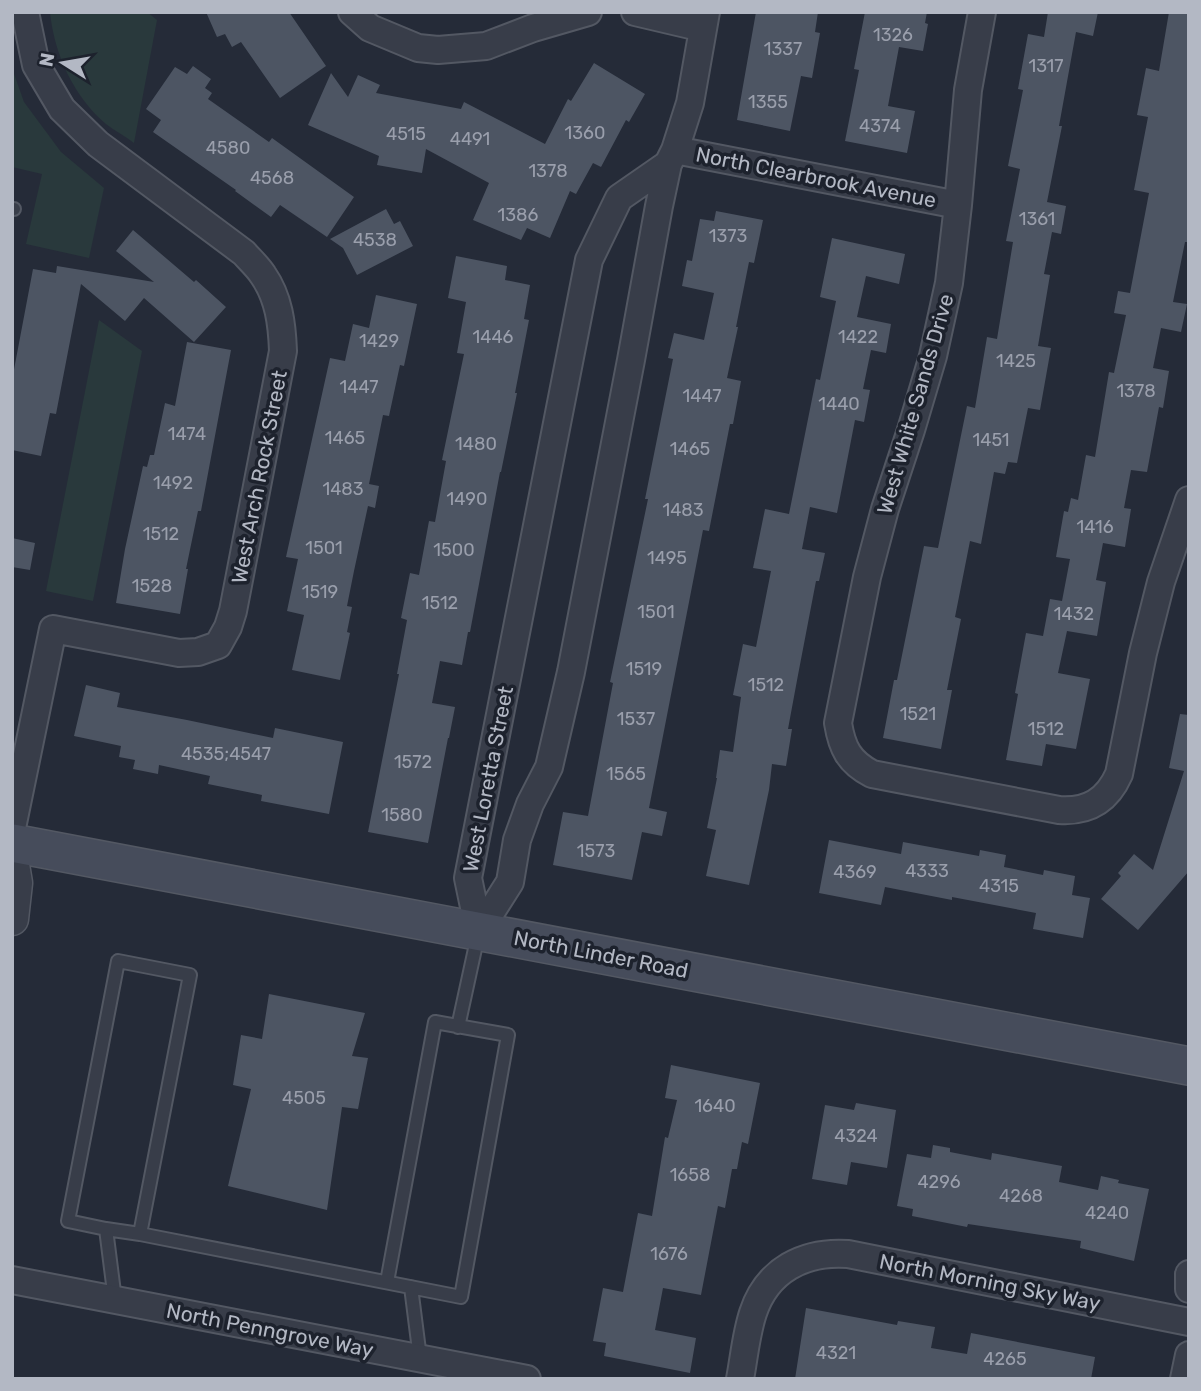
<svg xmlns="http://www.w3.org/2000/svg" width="1201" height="1391" viewBox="0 0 1201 1391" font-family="Rubik,sans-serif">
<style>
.green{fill:#29393c}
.building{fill:#4d5563}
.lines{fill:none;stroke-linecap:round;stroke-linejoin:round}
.service-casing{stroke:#535863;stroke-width:16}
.minor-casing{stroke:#535863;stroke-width:30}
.tertiary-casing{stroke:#535863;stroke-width:35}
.secondary-casing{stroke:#535863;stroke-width:40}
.service{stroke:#383d49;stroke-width:12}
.minor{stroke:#383d49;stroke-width:26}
.tertiary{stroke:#383d49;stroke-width:32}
.secondary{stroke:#464c5b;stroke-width:37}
.labels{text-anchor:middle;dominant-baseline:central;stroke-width:7;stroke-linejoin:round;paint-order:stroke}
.number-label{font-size:18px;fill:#9a9fac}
.street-label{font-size:21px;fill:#b3b8c4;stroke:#1d222d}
</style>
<rect width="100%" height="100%" fill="#252b38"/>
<path class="green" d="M50 12H147L157 20 134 143C125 136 115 131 106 124 74 97 54 54 50 12Z
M12 68 24 102 61 152 104 188 89 258 26 244 42 174 12 167Z
M99 320 142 351 93 601 46 591Z"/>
<path class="building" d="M206 12H289L326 66 280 98 241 42 232 47 225 34 217 37Z
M756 12H818L815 32 820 33 812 78 801 76 790 131 737 120Z
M865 12H927L925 23 928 24 923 51 899 47 888 106 915 111 907 153 845 141 859 70 854 69Z
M1048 12H1098L1093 36 1076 32 1059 126H1062L1047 202 1066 206 1061 234 1052 232 1044 274 1050 275 1038 346 1051 348 1040 410 1028 408 1017 463 1008 462 1005 474 994 472 981 544 970 541 955 617 961 619 947 690H952L941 749 883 738 894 680H897L924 546 938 548 967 406 975 408 987 337 997 339 1013 242 1006 241 1020 169 1008 166 1023 90 1018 89 1028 34 1044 37Z
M1169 12H1189V242H1185L1173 302 1187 304 1181 332 1161 328 1153 368 1169 371 1163 408 1159 407 1147 472 1131 470 1124 508 1131 509 1125 547 1103 543 1096 580 1106 582 1097 636 1067 631 1058 673 1090 679 1076 749 1046 744 1042 766 1006 760 1018 694 1015 693 1026 633 1043 636 1050 599 1062 601 1070 559 1056 557 1064 511 1068 512 1071 498 1078 500 1086 455 1095 457 1109 372 1114 373 1126 315 1114 313 1118 291 1130 293 1149 193 1134 190 1148 117 1137 115 1146 68 1159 71Z
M594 63 645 94 629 122 626 120 601 167 593 163 576 194 570 191 550 238 527 228 521 240 473 220 489 183 426 149 422 173 377 165 379 156 308 125 331 73 348 97 358 75 380 85 376 93 461 109 464 102 545 144 568 99 571 101Z
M193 66 211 79 205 88 212 93 208 99 269 142 272 138 354 197 327 237 280 205 271 217 235 191 236 190 153 132 161 120 146 109 175 67 187 74Z
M386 209 394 224 400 221 413 246 357 275 343 248 330 239Z
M716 211 763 220 754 263 749 262 736 327H738L727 378 741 381 733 424H730L709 531 703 530 649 808 667 812 662 836 642 832 632 880 553 865 563 812 588 816 613 683 610 682 648 499H645L673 359 668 358 674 333 704 340 714 293 682 286 687 260 692 261 700 219 714 221Z
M133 230 194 282 196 280 226 307 194 342 144 298 125 321 81 284 56 414 50 413 41 456 12 450V380L33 269 56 273 57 266 154 282 116 251Z
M832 238 905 254 899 284 866 276 857 317 891 324 886 353 871 350 863 389 870 390 864 422 855 420 837 513 810 507 802 549 825 553 819 581H816L798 675 788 729H792L786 766 772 764 769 790 749 885 706 876 716 830 707 828 717 778H716L720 750 733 752 741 697 733 695 743 644 756 647 771 571 753 568 765 509 789 514 816 379 820 380 836 301 820 297Z
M456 256 507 266 505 280 530 285 524 319 529 320 515 393H517L501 472H500L470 632H468L462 665 440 661 432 703 455 707 449 738H448L428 843 368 832 399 674H397L407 620 401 618 410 573 419 575 429 521 435 522 446 461 442 460 464 354 457 353 466 302 448 298Z
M376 295 417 304 404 366 400 365 389 416 383 415 369 484 379 486 375 508 368 506 354 571 347 606 352 607 347 632 350 633 340 680 292 670 304 615 287 611 298 559 286 557 330 358 345 361 353 324 369 328Z
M187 342 231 350 201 511H198L186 569H188L180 614 116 603 125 549 143 466 147 467 150 455H154L165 403 175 406Z
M12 538 35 543 30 570 12 567Z
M86 685 120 693 117 707 187 720 273 738 275 728 343 742 329 814 261 801 262 795 208 784 210 776 159 765 158 774 133 769 135 760 119 757 121 746 74 736Z
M1180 714 1189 715V871L1138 930 1101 899 1121 876 1118 873 1134 854 1153 870 1184 771 1169 768Z
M829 840 901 854 903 842 979 856 980 850 1006 855 1004 867 1043 875 1044 870 1075 876 1072 895 1090 898 1083 938 1033 929 1036 913 952 897V900L885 887 881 905 819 893Z
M269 994 365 1013 352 1056 368 1058 358 1109 342 1107 327 1210 228 1186 251 1089 233 1085 241 1035 262 1039Z
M671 1065 760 1083 748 1144 742 1142 737 1169H732L725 1208 718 1206 701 1295 663 1288 655 1330 696 1338 690 1373 604 1356 606 1343 593 1341 603 1288 623 1292 638 1213 652 1216 665 1137 668 1138 677 1100 665 1098Z
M856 1103 896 1110 887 1168 851 1162 847 1185 812 1179 825 1105 854 1110Z
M933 1145 950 1148V1152L991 1160 992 1153 1062 1166 1059 1182 1098 1190 1101 1176 1119 1180 1118 1183 1149 1189 1134 1261 1080 1248 1081 1241 968 1224 967 1227 912 1216 913 1209 897 1206 907 1154 931 1158Z
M806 1308 897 1325 898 1321 935 1327 931 1348 967 1354 971 1333 1095 1357 1091 1379H795Z"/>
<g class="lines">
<g class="service-casing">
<path id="service" d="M12 209H14
M458 1027 478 935
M106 1229 68 1221 118 961 190 975 140 1234
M411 1287 420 1358
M115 1300 106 1229 140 1234 461 1297 508 1035 435 1022 387 1282"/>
</g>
<g class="minor-casing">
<path id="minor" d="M352 12 370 28 418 48 438 50 486 46 533 28 588 12
M635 12 703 28
M982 12 968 90 958 205 949 283 933 356 911 430 885 509 867 577 838 723C842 748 849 762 872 774L1059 810C1088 812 1107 801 1119 774L1143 653 1161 582 1189 500
M675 150 958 205
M12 828 53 629 179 653 198 652 218 645 228 627 233 611 283 351C282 324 279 298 263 275 258 267 250 260 244 253L98 144 62 109 36 65 25 12
M479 931 510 882 517 840 530 804 549 767 571 672 631 360 659 206 668 164 675 150 690 103 706 12
M479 931 468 878 589 260 619 198 668 164
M1189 1274V1289
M12 1280 527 1379
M740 1379C744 1358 746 1334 753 1313 767 1270 804 1251 848 1254L1189 1322
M1184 1379 1189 1355"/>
</g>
<g class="tertiary-casing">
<path id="tertiary" d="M12 859 16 883 12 919"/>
</g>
<g class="secondary-casing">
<path id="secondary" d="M12 843 1189 1066"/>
</g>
<use href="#service" class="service"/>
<use href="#minor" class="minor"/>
<use href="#tertiary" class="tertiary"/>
<use href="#secondary" class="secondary"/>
</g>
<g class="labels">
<g class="number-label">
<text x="893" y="35">1326</text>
<text x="783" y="49">1337</text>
<text x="1046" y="66">1317</text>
<text x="768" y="102">1355</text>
<text x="880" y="126">4374</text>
<text x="585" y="133">1360</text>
<text x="406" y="134">4515</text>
<text x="470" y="139">4491</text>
<text x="228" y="148">4580</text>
<text x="548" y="171">1378</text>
<text x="272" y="178">4568</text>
<text x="518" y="215">1386</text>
<text x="1037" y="219">1361</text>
<text x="728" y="236">1373</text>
<text x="375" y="240">4538</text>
<text x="493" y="337">1446</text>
<text x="858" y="337">1422</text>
<text x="379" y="341">1429</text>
<text x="1016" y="361">1425</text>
<text x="359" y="387">1447</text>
<text x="1136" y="391">1378</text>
<text x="702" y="396">1447</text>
<text x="839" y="404">1440</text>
<text x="187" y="434">1474</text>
<text x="345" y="438">1465</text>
<text x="991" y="440">1451</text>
<text x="476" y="444">1480</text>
<text x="690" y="449">1465</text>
<text x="173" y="483">1492</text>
<text x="343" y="489">1483</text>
<text x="467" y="499">1490</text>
<text x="683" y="510">1483</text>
<text x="1095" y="527">1416</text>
<text x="161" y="534">1512</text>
<text x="324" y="548">1501</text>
<text x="454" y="550">1500</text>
<text x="667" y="558">1495</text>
<text x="152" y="586">1528</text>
<text x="320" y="592">1519</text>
<text x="440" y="603">1512</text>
<text x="656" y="612">1501</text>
<text x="1074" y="614">1432</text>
<text x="644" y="669">1519</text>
<text x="766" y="685">1512</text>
<text x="918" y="714">1521</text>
<text x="636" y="719">1537</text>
<text x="1046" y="729">1512</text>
<text x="226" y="754">4535;4547</text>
<text x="413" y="762">1572</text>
<text x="626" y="774">1565</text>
<text x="402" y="815">1580</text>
<text x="596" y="851">1573</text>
<text x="927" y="871">4333</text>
<text x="855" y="872">4369</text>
<text x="999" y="886">4315</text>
<text x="304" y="1098">4505</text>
<text x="715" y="1106">1640</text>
<text x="856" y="1136">4324</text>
<text x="690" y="1175">1658</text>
<text x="939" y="1182">4296</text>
<text x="1021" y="1196">4268</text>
<text x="1107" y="1213">4240</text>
<text x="669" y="1254">1676</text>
<text x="836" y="1353">4321</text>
<text x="1005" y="1359">4265</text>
</g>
<g class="street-label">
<text transform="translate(816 177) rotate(11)">North Clearbrook Avenue</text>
<text transform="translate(915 404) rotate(-74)">West White Sands Drive</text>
<text transform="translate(259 477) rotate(-79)">West Arch Rock Street</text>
<text transform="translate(488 779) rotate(-79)">West Loretta Street</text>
<text transform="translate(601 954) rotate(11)">North Linder Road</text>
<text transform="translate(990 1282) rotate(11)">North Morning Sky Way</text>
<text transform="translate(270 1330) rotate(11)">North Penngrove Way</text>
</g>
</g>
<rect width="1201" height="1391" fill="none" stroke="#b3b8c4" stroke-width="28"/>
<g transform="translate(63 63) rotate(281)" stroke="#1d222d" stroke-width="5" paint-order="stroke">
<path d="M0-5L12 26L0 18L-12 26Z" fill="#b3b8c4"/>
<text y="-10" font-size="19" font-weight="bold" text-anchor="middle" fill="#b3b8c4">N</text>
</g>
</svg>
